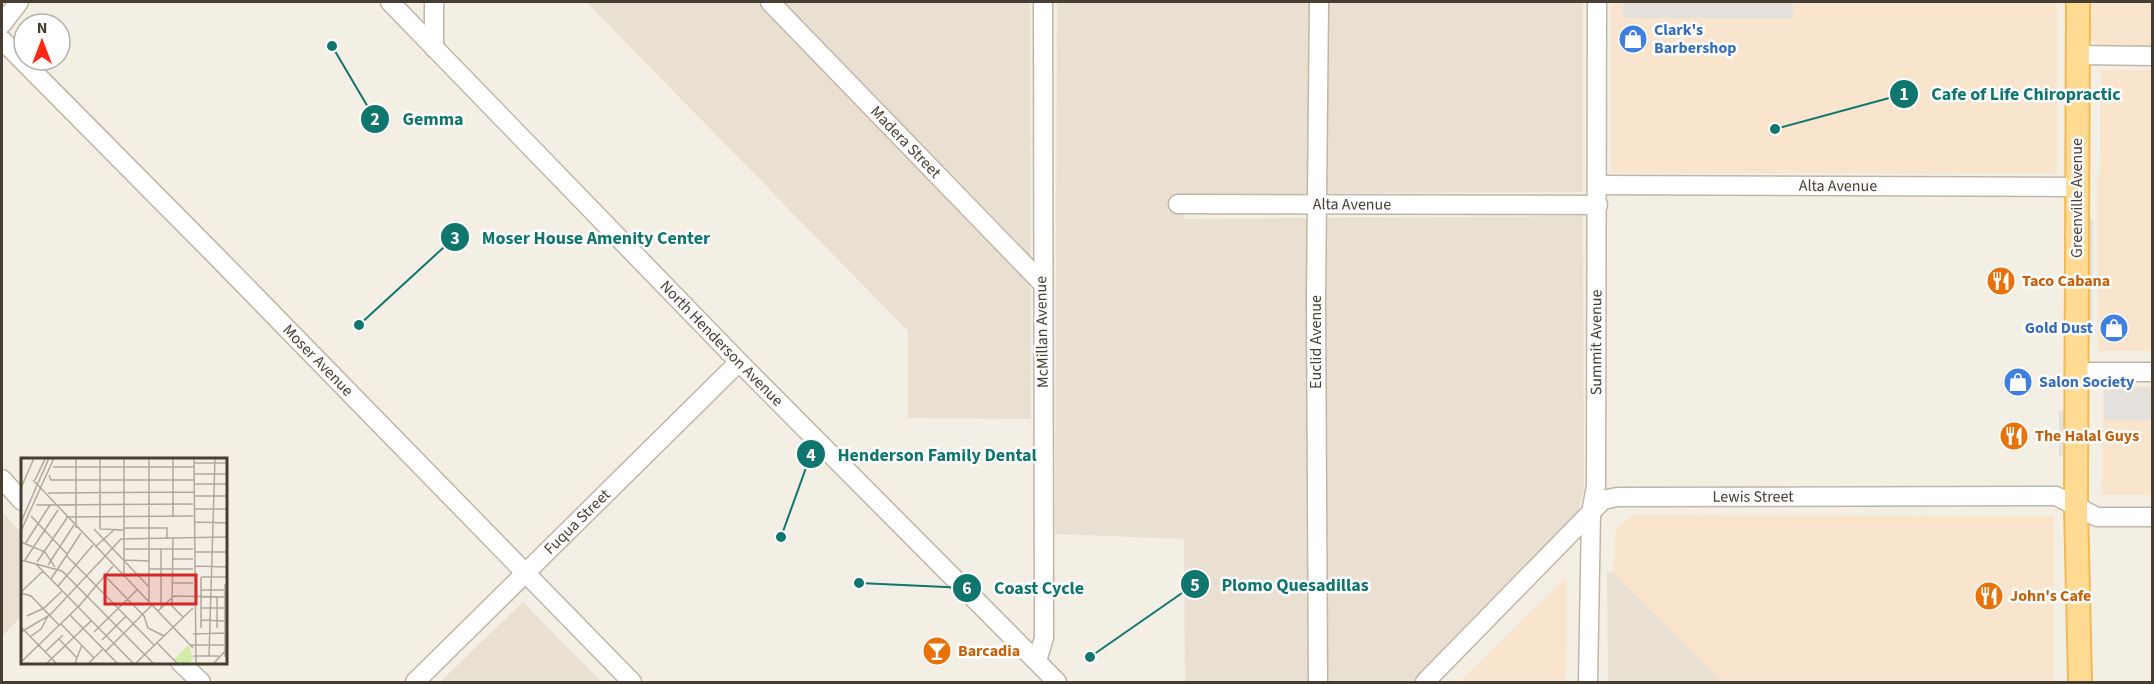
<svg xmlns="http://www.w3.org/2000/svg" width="2154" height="684" viewBox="0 0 2154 684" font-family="'Source Sans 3',sans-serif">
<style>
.residential{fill:#e9e0d2}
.commercial{fill:#f9e4cd}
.parking{fill:#e4e1dd}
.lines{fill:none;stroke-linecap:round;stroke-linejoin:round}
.minor-casing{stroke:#c1b6a6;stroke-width:21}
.major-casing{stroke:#f1ba56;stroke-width:26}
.minor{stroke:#fff;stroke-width:18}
.major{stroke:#ffda93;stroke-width:22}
.labels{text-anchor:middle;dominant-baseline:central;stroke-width:5;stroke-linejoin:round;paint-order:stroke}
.shop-label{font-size:16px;font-weight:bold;fill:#366cbe;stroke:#fff;text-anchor:start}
.street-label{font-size:16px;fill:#473e33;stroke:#fff}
.food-label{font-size:16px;font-weight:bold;fill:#c56008;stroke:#fff;text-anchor:start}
.inset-road{fill:none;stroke:#afa89d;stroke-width:1.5}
.view{fill:#d62828;fill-opacity:0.15;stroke:#d62828;stroke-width:3}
.inset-edge{fill:none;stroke:#473e33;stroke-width:3}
.leader{fill:none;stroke:#0f766e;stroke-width:2}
.callout-dot{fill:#0f766e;stroke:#fff;stroke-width:2}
.mark-label{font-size:18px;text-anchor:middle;font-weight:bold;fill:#fff}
.callout-label{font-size:18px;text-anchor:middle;font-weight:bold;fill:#0f766e;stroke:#fff;stroke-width:5;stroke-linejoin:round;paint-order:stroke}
</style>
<rect width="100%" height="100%" fill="#f4efe4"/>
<path class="residential" d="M586 2H1030L1031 419 908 418V331Z
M1057 2H1583V192L1183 194 1184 219 1583 216 1584 487 1579 509 1571 526 1413 682H1185L1184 539 1055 534Z
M2 512 22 533V616L2 636Z
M1613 572 1722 682H1608L1607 573Z
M523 602 602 682H440Z"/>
<path class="commercial" d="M1611 2H2057V174L1611 173Z
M2090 2H2152V47H2103L2089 39Z
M2101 70H2152V351H2098L2097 174H2100Z
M2103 386H2152V495H2102Z
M1632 515 2054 516V682H1722L1613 572 1616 530Z
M1567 576 1566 682H1460Z"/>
<path class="parking" d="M1623 2H1793V18H1623Z
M2085 220H2093L2092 324H2084Z
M2104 388H2152V420H2104Z
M2059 411H2067V456H2059Z"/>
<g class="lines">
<g class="minor-casing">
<g id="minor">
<path id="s1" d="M390 2 739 362 1057 682"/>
<path d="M434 2V48"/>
<path id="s2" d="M770 2 1041 282"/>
<path d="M2 24 19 2"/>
<path id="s3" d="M2 40 217 257 632 682"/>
<path d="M2077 55 2152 56"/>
<path id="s4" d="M1598 185 2078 187"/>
<path id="s5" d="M1178 204 1598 205"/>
<path d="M2078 372H2152"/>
<path d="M2 479 22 501"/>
<path d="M1037 661 1044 638 1043 2"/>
<path d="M180 662 201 682"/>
<path id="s6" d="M415 682 739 362"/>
<path d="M1318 682 1316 299 1319 2"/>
<path id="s7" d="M1425 682 1603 500 1617 497 2056 496 2097 517H2152"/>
<path id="s8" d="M1588 682 1591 513 1596 486 1597 2"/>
</g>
</g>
<g class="major-casing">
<path id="major" d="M2078 2 2076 507 2080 682"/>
</g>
<use href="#minor" class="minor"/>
<use href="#major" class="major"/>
</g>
<defs>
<g id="shop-disc" transform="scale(1.5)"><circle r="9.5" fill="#3f7fe0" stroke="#fff"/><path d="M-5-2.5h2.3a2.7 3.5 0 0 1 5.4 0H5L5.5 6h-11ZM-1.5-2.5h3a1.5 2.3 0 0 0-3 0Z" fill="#fff"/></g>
<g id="restaurant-disc" transform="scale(1.5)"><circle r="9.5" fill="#e8710a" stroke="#fff"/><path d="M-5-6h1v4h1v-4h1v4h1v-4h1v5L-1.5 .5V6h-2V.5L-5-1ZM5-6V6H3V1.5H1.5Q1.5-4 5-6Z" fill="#fff"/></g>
<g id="bar-disc" transform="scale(1.5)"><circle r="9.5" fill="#e8710a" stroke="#fff"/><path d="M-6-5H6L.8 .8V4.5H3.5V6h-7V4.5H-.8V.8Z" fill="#fff"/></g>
</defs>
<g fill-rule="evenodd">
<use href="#shop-disc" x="1633" y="39"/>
<use href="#restaurant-disc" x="2001" y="281"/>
<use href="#shop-disc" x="2114" y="328"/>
<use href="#shop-disc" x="2018" y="382"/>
<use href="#restaurant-disc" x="2014" y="436"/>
<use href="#restaurant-disc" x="1989" y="596"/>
<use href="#bar-disc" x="937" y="651"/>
</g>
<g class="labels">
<g class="shop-label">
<text x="1654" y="30">Clark's<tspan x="1654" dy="18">Barbershop</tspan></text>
<text x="2093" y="328" text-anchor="end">Gold Dust</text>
<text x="2039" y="382">Salon Society</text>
</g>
<g class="street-label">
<text stroke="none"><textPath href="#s2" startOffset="195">Madera Street</textPath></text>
<text stroke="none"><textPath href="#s4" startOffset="240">Alta Avenue</textPath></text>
<text transform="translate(2077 198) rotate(-90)">Greenville Avenue</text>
<text stroke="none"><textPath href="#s5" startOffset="174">Alta Avenue</textPath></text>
<text transform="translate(1042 332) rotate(-91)">McMillan Avenue</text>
<text transform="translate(1316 342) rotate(-90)">Euclid Avenue</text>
<text stroke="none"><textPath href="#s8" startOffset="340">Summit Avenue</textPath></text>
<text stroke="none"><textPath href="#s1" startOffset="476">North Henderson Avenue</textPath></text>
<text stroke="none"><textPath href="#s3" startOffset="450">Moser Avenue</textPath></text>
<text stroke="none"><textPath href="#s7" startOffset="405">Lewis Street</textPath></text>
<text stroke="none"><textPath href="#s6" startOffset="228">Fuqua Street</textPath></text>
</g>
<g class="food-label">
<text x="2022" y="281">Taco Cabana</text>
<text x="2035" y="436">The Halal Guys</text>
<text x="2010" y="596">John's Cafe</text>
<text x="958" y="651">Barcadia</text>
</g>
</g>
<g transform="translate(21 458)">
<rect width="206" height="206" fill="#f4efe4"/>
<path d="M168 187 172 201 168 205H157L153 201Z" fill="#d2eda8"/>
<path class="inset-road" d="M55 0V70M103 0V119M173 0 175 205M173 5H206M32 9H173M173 16H206M28 17 30 22H173M12 22 172 190M14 22 24 1M173 26H206M0 30 13 0M27 35 173 34M174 38H206M15 47 172 46M174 51H206M10 58 46 96M152 58V0M45 59 172 58M0 64 28 0M174 64 206 65M103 70H146V80M73 71 128 129M79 71V0M79 71 103 72M0 73 33 0M152 80 151 148 162 159M0 84 24 94 34 109M4 86 29 47M74 89 93 72M103 91H172M140 91V150M174 94H206M45 97 133 187M152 101H172M0 102 41 113 132 205M4 102 37 52M103 102 128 103M16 104 46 60M15 106 112 205M27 107 53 67M174 108 206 109M128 111H172M84 118 123 158 127 170 143 178M180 119H206M30 121 60 75M152 125H172M204 126V199M37 128 72 87M180 132H203M0 134 22 113M0 135 10 138 38 167M196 139V170M128 145V0M180 150H204M137 153 153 138 206 139M49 157 96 205M6 158 23 150 41 133M180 162 204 163M40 166 73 200M0 169 35 205M180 170V119M0 174 29 157 100 81 206 79M73 174 116 132M172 176 204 175M9 179 20 171 27 158M38 181 56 200M81 182 105 158M136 185 156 205M170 187H204M85 193 131 147M24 194 42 177M172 198H198M188 198 194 0M0 204 58 148 92 108M26 205 70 163M54 205 61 187M68 205 82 191M115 205 172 150M193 205 206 191"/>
<path class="view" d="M84 117H175V146H84Z"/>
<rect width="206" height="206" class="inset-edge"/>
</g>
<path class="leader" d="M1775 129L1904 94M332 46L375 119M359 325L455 237M781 537L811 454M1090 657L1195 584M859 583L967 588"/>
<g class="callout-dot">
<circle cx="1775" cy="129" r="6"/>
<circle cx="332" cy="46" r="6"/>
<circle cx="359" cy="325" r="6"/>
<circle cx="781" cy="537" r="6"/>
<circle cx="1090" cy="657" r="6"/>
<circle cx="859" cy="583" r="6"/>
<circle cx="1904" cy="94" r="15"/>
<circle cx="375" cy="119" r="15"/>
<circle cx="455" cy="237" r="15"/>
<circle cx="811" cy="454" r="15"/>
<circle cx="1195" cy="584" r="15"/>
<circle cx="967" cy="588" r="15"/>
</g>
<g class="mark-label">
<text x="1904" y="100">1</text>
<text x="375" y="125">2</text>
<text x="455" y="244">3</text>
<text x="811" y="461">4</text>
<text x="1195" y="591">5</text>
<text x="967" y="594">6</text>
</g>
<g class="callout-label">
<text x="2026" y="100">Cafe of Life Chiropractic</text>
<text x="433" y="125">Gemma</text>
<text x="596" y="244">Moser House Amenity Center</text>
<text x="937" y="461">Henderson Family Dental</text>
<text x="1295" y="591">Plomo Quesadillas</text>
<text x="1039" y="594">Coast Cycle</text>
</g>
<rect width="2154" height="684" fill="none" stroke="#473e33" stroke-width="6"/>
<g transform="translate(42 42)"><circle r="28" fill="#ffffff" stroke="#b5b2ad" stroke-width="1.5"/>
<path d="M0-4.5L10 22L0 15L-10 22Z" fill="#ff2711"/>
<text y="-9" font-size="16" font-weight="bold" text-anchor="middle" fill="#473e33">N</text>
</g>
</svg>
